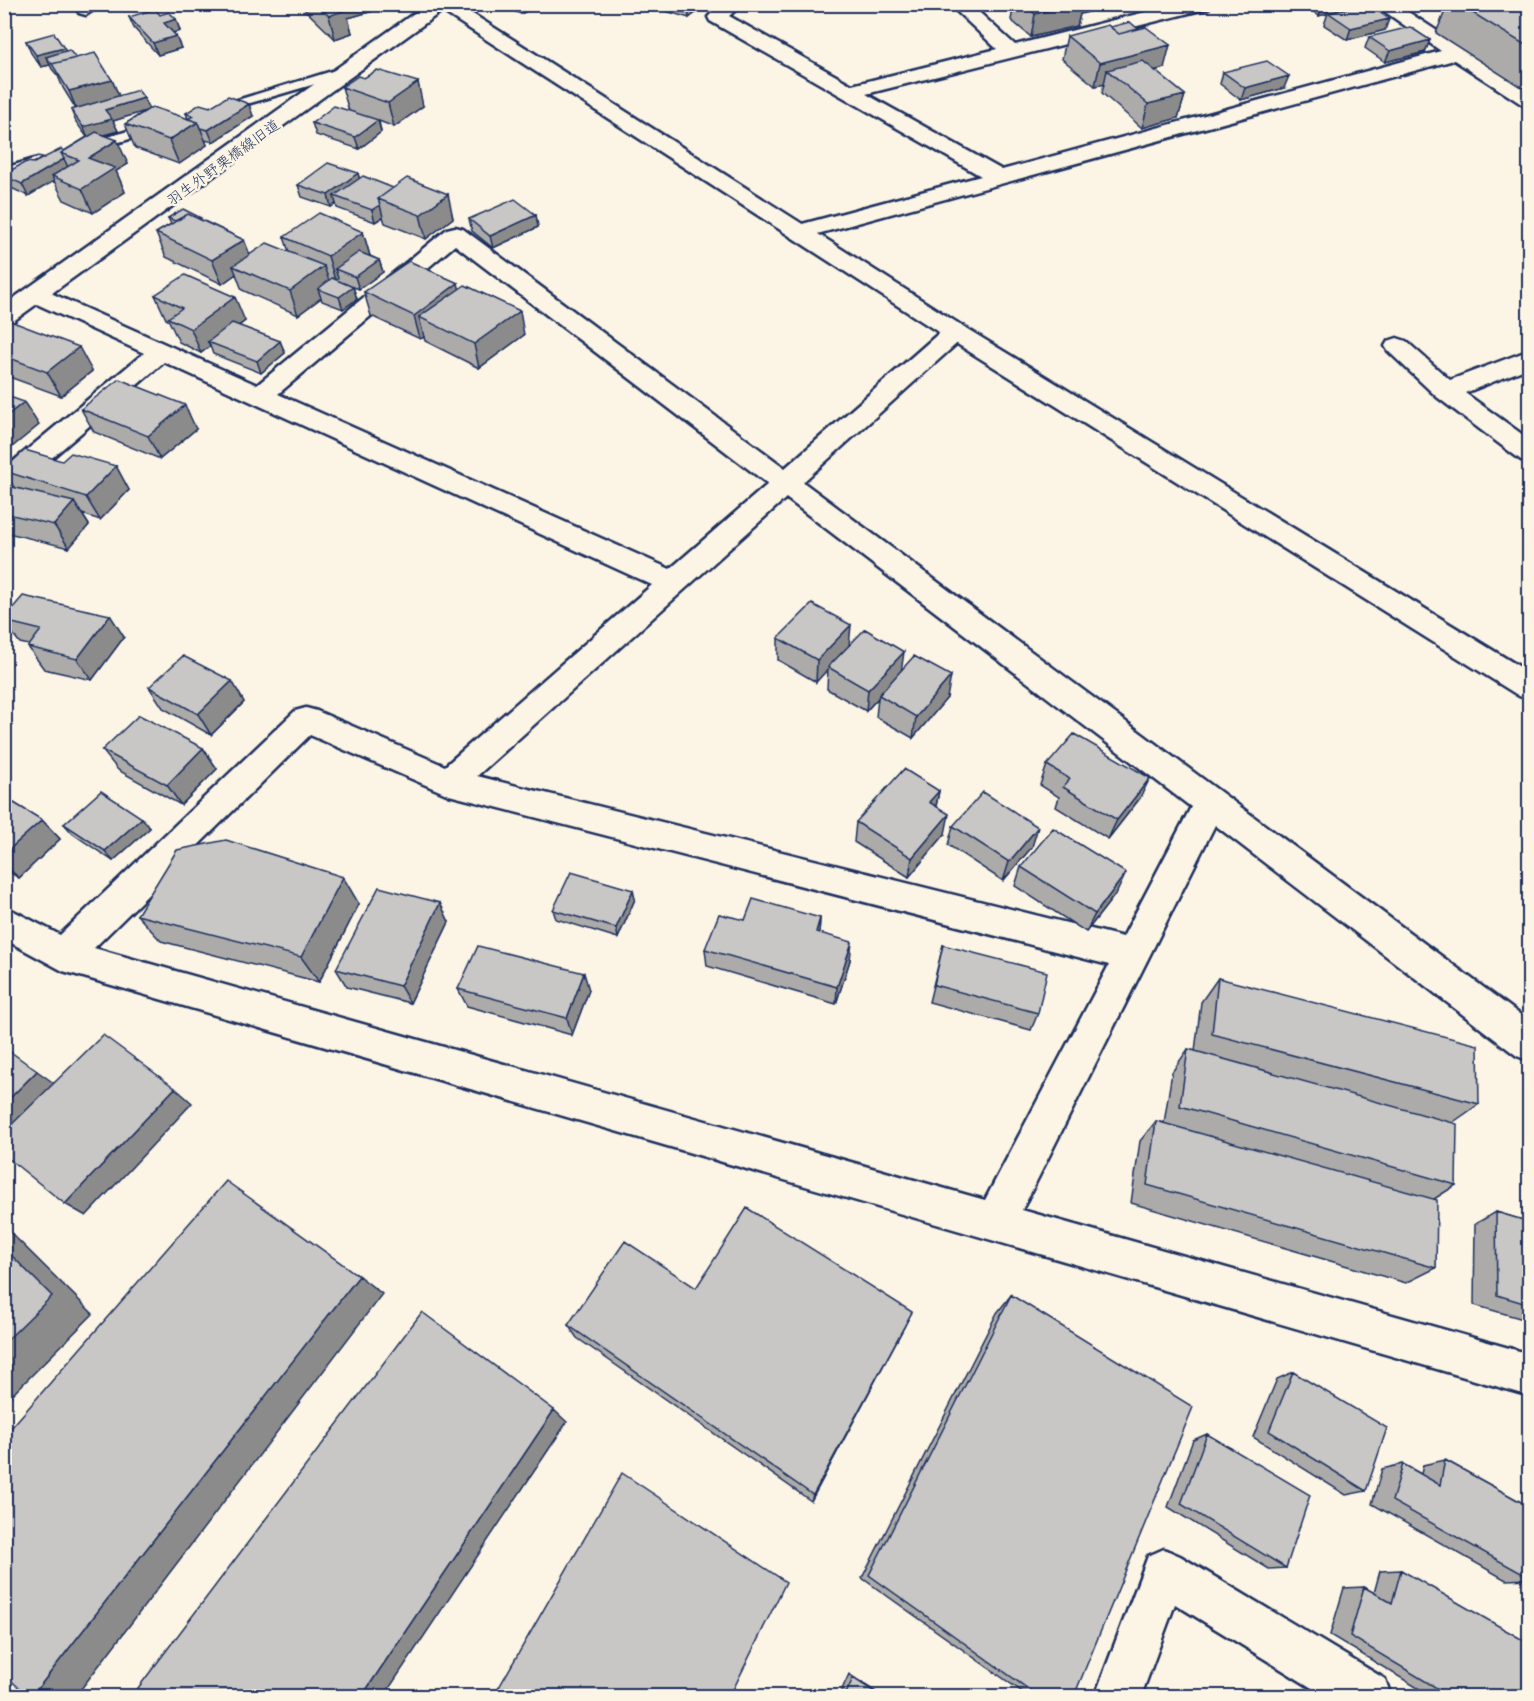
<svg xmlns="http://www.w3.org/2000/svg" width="1534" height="1701" viewBox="0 0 1534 1701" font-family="'Patrick Hand','Klee One',sans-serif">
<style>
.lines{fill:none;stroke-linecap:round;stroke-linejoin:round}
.service-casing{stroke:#1b2f5e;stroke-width:5}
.minor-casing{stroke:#1b2f5e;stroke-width:5}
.tertiary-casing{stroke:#1b2f5e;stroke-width:5}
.service{fill:#fcf5e5;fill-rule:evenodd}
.minor{fill:#fcf5e5;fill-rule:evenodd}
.tertiary{fill:#fcf5e5;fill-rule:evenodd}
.wall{fill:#acabaa;stroke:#1b2f5e;stroke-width:1.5}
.shaded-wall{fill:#8c8b8b;stroke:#1b2f5e;stroke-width:1.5}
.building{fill:#c8c7c6;stroke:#1b2f5e;stroke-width:1.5}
.labels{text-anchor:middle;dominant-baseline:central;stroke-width:5;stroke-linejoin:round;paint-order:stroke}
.far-street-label{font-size:15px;fill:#1b2f5e;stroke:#fcf5e5}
</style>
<rect width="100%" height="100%" fill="#fcf5e5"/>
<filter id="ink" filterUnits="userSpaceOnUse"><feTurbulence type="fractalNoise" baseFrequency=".0167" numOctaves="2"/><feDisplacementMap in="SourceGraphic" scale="12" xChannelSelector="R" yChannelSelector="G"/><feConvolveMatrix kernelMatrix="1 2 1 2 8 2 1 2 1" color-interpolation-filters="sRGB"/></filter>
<g filter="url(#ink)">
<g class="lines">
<g class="service-casing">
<path id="service" d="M352 65 356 66V72L220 112H210L208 109Z
M156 123 163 127 161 130 88 151 81 147 83 144Z
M38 158 43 159V165L4 176V168Z"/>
</g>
<g class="minor-casing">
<path id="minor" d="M75 4H94L95 9 86 15 79 13Z
M721 4H742L729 16 852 85 997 49 949 4H970L1015 45 1177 4H1211L1209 8 866 94 1002 170 1441 51 1374 4H1396L1530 92V107L1523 105 1454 60 799 239 791 237 788 232 791 227 981 176 710 21 708 17Z
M455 227 463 229 785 468 946 327 955 324 964 327 967 332 964 337 803 482 1530 1022V1061L1517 1056 1215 825 1022 1210 1530 1354V1396L63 971 4 939V906L60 935 295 711 306 708 317 711 445 766 652 585 164 362 13 491 4 493V469L144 353 28 300 24 295 28 290H44L257 385 447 229ZM455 245 768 484 670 569 278 394ZM786 498 1191 807 1123 937 477 776ZM310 735 449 795 1109 965 985 1200 94 948Z
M1397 338 1406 341 1450 380 1530 350V367L1465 393 1530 440V463L1521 460 1437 397 1388 351 1385 346 1388 341Z
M1164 1549 1180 1556 1385 1679 1391 1696H1325L1175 1604 1141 1696H1095L1148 1556Z"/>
</g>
<g class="tertiary-casing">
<path id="tertiary" d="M427 4H457L964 327 1530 673V700L1519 696 946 337 442 11 12 322 4 324V305Z"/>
</g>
<use href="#service" class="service"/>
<use href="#minor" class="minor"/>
<use href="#tertiary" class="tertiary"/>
</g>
<path class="wall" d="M299 4H372L373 11 348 18 352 33 335 39Z
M505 4H539L521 14 507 9Z
M642 4H707L689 18Z
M1014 4H1101V9L1080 14 1077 26 1031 37 1011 20Z
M1303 4H1353L1352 7 1385 30 1347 40 1324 25 1328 13 1319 16Z
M1448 4H1530V93L1436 33Z
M129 17 176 19 180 31 173 33 181 48 158 55 134 28Z
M1067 36 1164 68 1155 71 1185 95 1178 118 1142 128 1102 93 1104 84 1095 86 1062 59Z
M1369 37 1430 40 1425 52 1385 62 1365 48Z
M26 41 66 51 76 58 112 80 119 96 149 109 188 119 186 113 210 107 253 116 213 142 205 140 207 145 179 164 135 148 125 124 147 110 113 121 118 131 104 135 128 164 116 171 125 192 93 213 64 200 54 181 28 196 9 187 4 178V174L64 151 87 137 76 122 71 110 76 109 63 88 58 76 52 69 50 65 41 67 31 53Z
M1223 72 1284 88 1241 100 1220 84Z
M342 87 423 106 394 127 379 121 381 132 359 149 316 135 312 123 349 111Z
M358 173 359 179 453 218 426 239 385 223 383 217 375 222 337 208 336 204 331 207 302 197 298 185Z
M536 215 538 227 493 248 472 231 469 219Z
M168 218 202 220 244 240 250 255 289 252 284 237 363 232 370 256 379 260 383 272 359 289 353 287 357 299 343 309 322 301 321 298 298 315 242 290 236 274 222 284 166 257 156 233 171 224Z
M460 289 524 335 479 368 425 341 424 337 420 339 371 316 364 292Z
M155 295 245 321 239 326 280 341 285 353 261 373 213 354 210 346 201 353 179 342 169 321 166 319Z
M4 319 92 371 61 396 4 375Z
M81 409 196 429 160 459 94 432Z
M62 461 116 466 129 490 100 520 82 514 89 525 69 548 4 532V485L14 487 4 473V469Z
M4 618 124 637 92 680 44 669 28 647 29 645 20 643 4 623Z
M778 638 849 646 902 670 947 698 913 738 876 717 878 698 866 711 827 689 828 668 816 682 778 660Z
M232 681 244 702 211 735 163 708 149 687Z
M203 748 217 769 181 805 118 770 102 750Z
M1047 765 1140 798 1108 839 1056 807 1059 797 1040 785Z
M939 791 936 806 945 834 909 877 854 842 856 822Z
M4 797 42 820 60 839 19 878 4 869Z
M142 818 150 828 113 861 73 834 64 824Z
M953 826 1032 847 1003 881 948 845Z
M1021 867 1117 892 1086 932 1015 886Z
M635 899 618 938 556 919 553 910Z
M440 903 449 922 410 1003 347 987 336 969Z
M359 904 319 982 161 941 137 915Z
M820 918 819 933 850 960 836 1004 707 966 705 949 745 920Z
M943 945 1038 1013 1031 1030 929 1002Z
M1218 978 1479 1104 1452 1123 1456 1185 1434 1199 1436 1268 1406 1283 1131 1203 1140 1141 1156 1121 1164 1123 1172 1072 1188 1049 1195 1051 1201 1002Z
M458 989 589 990 572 1035 467 1006Z
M1496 1212 1530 1222V1321L1474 1305 1475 1224Z
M696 1288 905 1325 811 1501 577 1338 568 1325Z
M1011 1295 1074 1696H1028L862 1578 997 1313Z
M1293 1372 1366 1491 1346 1495 1253 1437 1277 1379Z
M1207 1434 1286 1568 1269 1569 1168 1507 1193 1440Z
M1445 1460 1530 1507V1579L1506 1580 1372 1504 1382 1469 1403 1464 1421 1474 1423 1465Z
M1401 1570 1523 1696H1431L1330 1635 1344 1588 1364 1587 1374 1593 1380 1571Z
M849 1674 882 1696H839Z"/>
<path class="shaded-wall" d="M335 4H372L373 11 348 18 352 33 335 39 329 16Z
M519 4H539L521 14Z
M691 4H707L689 18 688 6Z
M1073 4H1101V9L1080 14 1077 26 1031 37 1035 14Z
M1112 4H1126L1111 8Z
M1323 4H1353L1352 7 1319 16Z
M176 19 180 31 168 34 164 23Z
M1389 19 1385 30 1347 40 1351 28Z
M176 36 181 48 158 55 153 43Z
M1430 40 1425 52 1385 62 1390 51Z
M1170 45 1164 68 1119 80 1107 70 1104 84 1095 86 1100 63Z
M64 48 70 59 46 57 50 65 41 67 36 55Z
M1289 76 1284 88 1241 100 1245 88Z
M112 80 122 103 79 115 69 91Z
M418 82 423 106 394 127 388 103Z
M1185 95 1178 118 1142 128 1148 104Z
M144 98 149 110 113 121 118 131 89 139 83 127 105 110Z
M249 104 253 116 213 142 208 130Z
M378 120 381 132 359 149 355 137Z
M198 122 207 145 179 164 169 140Z
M117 140 128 164 116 171 125 192 93 213 82 189 88 158Z
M64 159 70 171 52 176 54 181 28 196 22 184Z
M358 173 361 185 334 196 336 204 331 207 328 195Z
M448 194 453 218 426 239 420 215Z
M380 205 383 217 375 222 372 210Z
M536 215 538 227 493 248 490 236Z
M363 232 370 256 335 269 338 278 335 280 328 256Z
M244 240 253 264 233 266 236 274 222 284 212 260Z
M379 260 383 272 359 289 355 277Z
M324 266 332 290 318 289 321 298 298 315 290 291Z
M458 283 464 307 419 317 424 337 420 339 414 316Z
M353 287 357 299 343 309 339 297Z
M235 297 245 321 213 344 208 342 210 346 201 353 191 329Z
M520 311 524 335 479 368 474 344Z
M280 341 285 353 261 373 257 361Z
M79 347 92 371 61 396 47 372Z
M24 402 39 425 6 452 4 450V418Z
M185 405 196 429 160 459 148 436Z
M116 466 129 490 100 520 86 497Z
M74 502 89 525 69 548 54 525Z
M110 615 124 637 92 680 77 659Z
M851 625 849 647 816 682 817 660Z
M904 652 901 673 879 695 878 698 866 711 868 690Z
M951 676 947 698 913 738 916 717Z
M232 681 244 702 211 735 198 714Z
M203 748 217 769 181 805 167 785Z
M1150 778 1140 798 1108 839 1117 820Z
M939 791 935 811 929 802Z
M949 814 945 834 909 877 912 858Z
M142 818 150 828 113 861 105 851Z
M42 820 60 839 19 878 4 864V854Z
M1038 827 1032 847 1003 881 1009 862Z
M1126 873 1117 892 1086 932 1095 914Z
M343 877 359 904 319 982 301 957Z
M633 890 635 899 618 938 616 928Z
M440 903 449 922 410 1003 400 986Z
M820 918 819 936 816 932Z
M852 942 850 960 836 1004 837 987Z
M584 973 589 990 572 1035 567 1018Z
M37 1071 58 1086 4 1137V1104Z
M175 1088 192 1103 86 1216 65 1204Z
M4 1226 93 1314 4 1403Z
M359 1276 382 1294 78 1693 46 1696H32Z
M912 1312 905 1325 811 1501 813 1495Z
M554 1410 567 1422 384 1696H362Z"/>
<path class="building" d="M317 4H340L346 10 329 16Z
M1023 4H1074L1035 14Z
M1363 4H1368L1389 19 1351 28 1329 13Z
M1458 4H1530V48Z
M155 9 160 15 169 12 176 19 164 23 176 36 153 43 129 17Z
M1130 22 1138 29 1119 34 1110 27Z
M1108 25 1119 34 1146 27 1170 45 1100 63 1067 36Z
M1410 27 1430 40 1390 51 1369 37Z
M54 33 64 48 36 55 26 41Z
M69 50 76 58 52 64 46 57Z
M95 53 112 80 69 91 52 64Z
M1143 61 1185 95 1148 104 1107 70Z
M1267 61 1289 76 1245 88 1223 72Z
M377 70 418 82 388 103 342 87 358 76 364 78Z
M138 90 144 98 105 110 112 119 83 127 71 110Z
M228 96 249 104 208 130 200 128 198 122 188 119 193 116 186 113 200 104 210 107Z
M334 106 378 120 355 137 312 123Z
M152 107 198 122 169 140 125 124Z
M96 132 117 140 88 158 115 168 82 189 52 176 79 160 61 153Z
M61 149 64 151 61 153 64 159 22 184 4 176V174L26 162 34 163Z
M328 163 358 173 328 195 298 185Z
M363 176 393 188 378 199 380 205 372 210 334 196Z
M407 178 448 194 420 215 378 199Z
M515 199 536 215 490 236 469 219Z
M183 209 201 218 199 219 188 214 175 221 168 218Z
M319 213 363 232 328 256 284 237Z
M188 214 244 240 212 260 156 233Z
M267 243 324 266 290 291 233 266Z
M359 252 379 260 355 277 335 269Z
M409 261 458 283 414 316 364 292Z
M185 275 235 297 191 329 168 318 182 308 155 295Z
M332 278 353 287 339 297 318 289Z
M465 285 520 311 474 344 419 317Z
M4 319H5L79 347 47 372 4 356Z
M232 323 280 341 257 361 208 342Z
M119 379 185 405 148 436 81 409Z
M4 395 24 402 4 418Z
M25 450 62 461 71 453 116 466 86 497 4 471V469Z
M4 485 74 502 54 525 4 513Z
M23 596 110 615 77 659 28 647 41 630 4 621V618Z
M812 604 851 625 817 660 778 638Z
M865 629 904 652 868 690 828 667Z
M183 656 232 681 198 714 149 687Z
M914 656 951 676 916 717 879 695Z
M139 715 203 748 167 785 102 750Z
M1074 734 1150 778 1117 820 1063 787 1070 779 1047 765Z
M904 769 939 791 929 802 949 814 912 858 856 822Z
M101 791 142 818 105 851 64 824Z
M983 792 1038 827 1009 862 953 826Z
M4 797 42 820 4 854Z
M1053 828 1126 873 1095 914 1021 867Z
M226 840 343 877 301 957 137 915 177 850Z
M571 872 633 890 616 928 553 910Z
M379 887 440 903 400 986 336 969Z
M753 899 820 918 816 932 852 942 837 987 705 949 719 914 745 920Z
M943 945 1047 972 1038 1013 934 985Z
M478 946 584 973 567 1018 458 989Z
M1218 978 1478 1045 1479 1104 1212 1034Z
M103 1035 175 1088 65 1204 4 1155V1132Z
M4 1047 37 1071 4 1104Z
M1188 1049 1457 1124 1456 1185 1180 1106Z
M1156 1121 1437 1200 1436 1268 1147 1185Z
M226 1181 359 1276 32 1696H28L4 1674V1436Z
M747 1208 912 1312 813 1495 568 1325 625 1241 696 1288Z
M1496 1212 1530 1222V1305L1497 1295Z
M4 1248 52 1296 4 1343Z
M1011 1295 1193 1407 1074 1696H1038L869 1575Z
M422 1312 554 1410 362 1696H132Z
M1293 1372 1387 1428 1366 1491 1269 1431Z
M1207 1434 1310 1495 1286 1568 1181 1504Z
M1445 1460 1530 1507V1578L1392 1501 1403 1464 1440 1485Z
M622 1473 786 1582 730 1696H494Z
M1401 1570 1530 1644V1664L1523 1696H1450L1350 1636 1364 1587 1392 1603Z
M853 1678 881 1696H845Z"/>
</g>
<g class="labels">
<g class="far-street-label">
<text transform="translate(223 162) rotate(-36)">羽生外野栗橋線旧道</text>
</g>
</g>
<rect width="1534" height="1701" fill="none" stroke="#fcf5e5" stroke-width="24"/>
<rect x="12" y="12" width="1510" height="1677" fill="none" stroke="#1b2f5e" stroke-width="2" filter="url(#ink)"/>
</svg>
